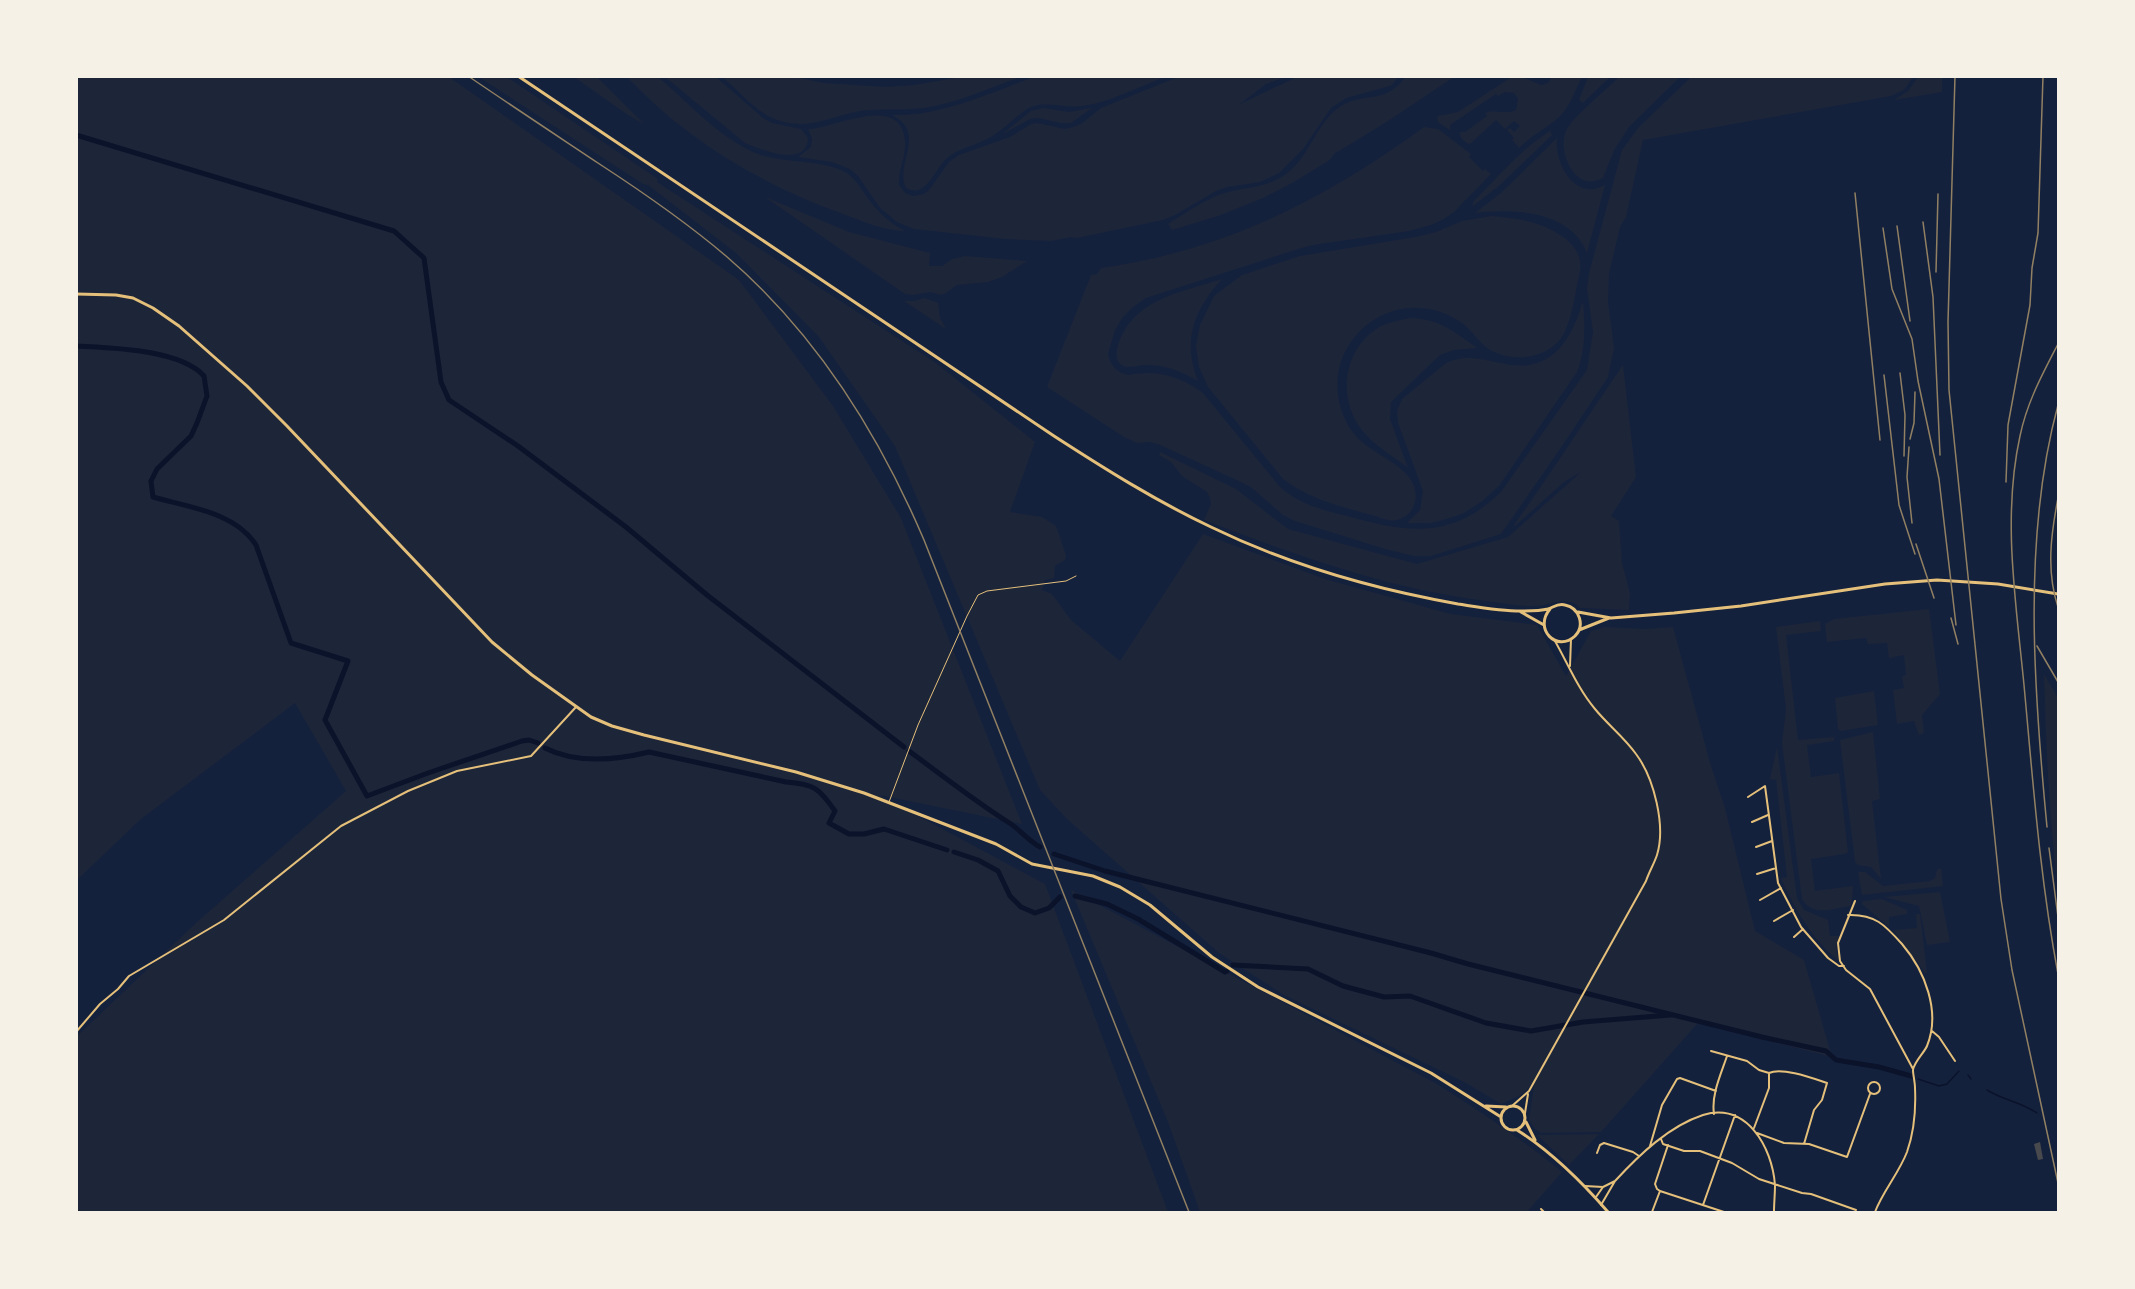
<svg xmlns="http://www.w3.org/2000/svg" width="2135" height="1289" viewBox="0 0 2135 1289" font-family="'Golos Text',sans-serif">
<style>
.green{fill:#1d2539}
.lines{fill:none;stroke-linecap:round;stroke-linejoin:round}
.stream{stroke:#0b132b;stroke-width:1.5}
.canal{stroke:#0b132b;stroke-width:5}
.building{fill:#48494c}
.service{stroke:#e5c07b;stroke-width:1}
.minor{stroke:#e5c07b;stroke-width:2}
.tertiary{stroke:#e5c07b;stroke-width:2}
.secondary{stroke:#e5c07b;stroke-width:3}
.primary{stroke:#e5c07b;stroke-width:3}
.rail{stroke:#918062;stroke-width:1.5}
</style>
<rect width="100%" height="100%" fill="#14213d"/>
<path class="green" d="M1406 76 1454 77 1385 123 1334 154 1330 160 1294 182 1263 198 1218 216 1172 230 1168 224C1184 214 1207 198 1225 193 1248 186 1265 189 1286 174 1310 157 1316 122 1341 106 1365 91 1385 106 1406 76Z
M77 77H449L739 280 833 406 901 518 1022 824 879 795 1045 884 1168 1212H77V1036L197 922 346 791 295 703 141 819 77 880Z
M479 77H507L658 179 657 182 936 363 1035 442 1010 512 1042 517 1056 526 1066 555 1065 560 1055 566 1054 578 1045 580 1042 590 1052 594 1071 620 1120 661 1203 534 1325 579 1451 614 1537 625 1566 676 1591 631 1604 627 1645 629 1673 627 1711 766 1725 808 1755 931 1804 960 1832 1057 1698 1023 1601 1132 1541 1133 1535 1129 1529 1120 1534 1086 1531 1085 1521 1095 1501 1104 1466 1083 1284 995 1219 953 1067 819 1040 790 895 446 819 337 736 253 648 185 643 184Z
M574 77H597L644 124 628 115Z
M627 77H658C688 102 723 142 761 155 786 163 820 160 843 171 855 176 862 191 870 201 880 214 890 223 905 231 884 231 862 221 843 214 762 185 686 140 627 77Z
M665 77H716L763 118 772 123 801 129 808 138C807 169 760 149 745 143Z
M722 77H794L824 83 886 87 914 85 961 77H1020C989 88 957 103 924 108 903 111 881 108 860 111 831 116 811 130 780 121 756 114 740 91 722 77Z
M1034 77H1165C1140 86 1109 103 1082 106 1062 109 1042 98 1024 111 1012 120 1001 132 987 139 974 146 958 148 946 159 935 169 926 199 906 188 894 163 928 134 892 115 942 116 989 93 1034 77Z
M1202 77 1210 78 1286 77 1266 84 1240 104 1297 77H1398L1392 85 1386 87 1346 98 1331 108 1303 149 1279 173 1260 182 1227 187 1216 191 1175 215 1163 220 1077 238 1071 237 1051 241 1005 239 914 229 897 222 880 208 858 176 850 169 832 162 798 157 811 147 812 139 808 129C833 129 902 91 905 142 906 157 898 170 899 185L905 193 913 196 924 194 929 190 949 162 959 155 1010 137 1031 124 1037 123 1065 129 1073 127 1081 124 1101 108 1178 77Z
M1522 77 1541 85 1548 83 1552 77H1582C1575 90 1570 108 1558 118 1545 129 1531 136 1519 148L1512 140 1514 138 1507 130 1510 128 1514 132 1520 126 1514 121 1505 129 1496 120 1470 144C1465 143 1459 137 1460 132H1465L1487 116 1485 113C1495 109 1506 115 1516 110L1518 99 1514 93 1505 92 1498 96 1496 94 1450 125V130L1439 123 1437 119 1438 116 1458 112 1510 78Z
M1588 77H1610L1583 103 1579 100Z
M1619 77H1680L1629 127 1614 150 1603 178C1594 183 1585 183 1577 176 1566 166 1559 143 1567 129 1575 115 1606 90 1619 77Z
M1691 77H1913L1904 90 1891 96 1643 140 1626 217 1620 227 1609 274 1608 302 1614 348 1608 377 1560 449 1501 534 1431 556H1414L1385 549 1295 521 1283 515 1252 488 1243 483 1158 444 1150 442 1137 443 1124 437 1047 387 1091 275 1097 274 1101 268C1226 250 1322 201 1424 127L1438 129 1471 154 1469 157 1483 171 1485 169 1491 174 1454 212 1444 219 1431 225 1409 231 1313 245 1298 249 1146 298 1132 308 1123 317 1115 330 1108 354C1111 366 1116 372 1128 375 1155 369 1181 376 1203 393L1280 487C1299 504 1322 510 1347 516 1408 533 1451 540 1501 492L1587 370 1593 332 1587 288 1589 273 1622 150 1638 128Z
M1918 77H1942V92L1894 100 1908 91Z
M1043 108 1069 112 1092 108 1071 123H1061L1038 118 1030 119 1001 135 1031 111Z
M1550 131 1552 135 1500 185 1473 206V202C1497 178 1521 149 1550 131Z
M1557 138C1554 163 1575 202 1605 185L1587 253C1571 211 1513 208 1475 213L1502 192Z
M765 197 849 232 930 253 929 266H942L952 259 965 256 1027 261 1002 277 988 282 957 285 946 293 941 295 930 292 913 295 905 294Z
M1491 216C1514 218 1540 221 1560 235 1575 244 1584 258 1579 276 1575 293 1573 313 1566 329 1555 357 1517 364 1492 351 1480 345 1473 331 1462 323 1421 294 1369 308 1346 350 1330 379 1337 420 1362 442 1376 454 1397 462 1409 477 1421 492 1417 515 1397 520 1390 522 1381 518 1375 516 1342 507 1311 500 1283 479L1208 387 1199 367 1196 346 1200 325 1214 296 1242 275 1300 256 1415 237 1436 232 1462 221Z
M1222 279C1194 310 1182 340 1198 381 1181 371 1165 365 1146 365 1139 365 1129 369 1123 366 1115 362 1116 352 1118 345 1134 298 1180 293 1222 279Z
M925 298 938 303 940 318 946 329 904 301H914Z
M1583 301C1585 327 1586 348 1577 372L1499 486 1481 502 1464 513 1450 518 1431 523H1407L1420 510 1423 491 1398 423 1397 411 1402 399 1446 363C1464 354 1481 359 1501 363 1550 375 1571 342 1583 301Z
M1410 318C1440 319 1453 331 1477 348L1454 350 1440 355 1391 402 1390 419 1408 468C1393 456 1373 445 1361 429 1338 399 1343 352 1375 330 1385 322 1398 321 1410 318Z
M1623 365 1636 477 1611 516 1619 521 1622 563 1630 593 1629 610 1580 608C1576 604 1574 602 1568 602 1557 600 1548 605 1537 606 1520 607 1503 603 1486 601 1386 588 1298 556 1204 520L1211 504 1210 498 1207 492 1182 476 1171 462 1159 455 1160 452 1236 489 1288 529 1417 564 1508 537 1581 472 1564 482 1515 526 1514 525C1552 472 1586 418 1623 365Z
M1929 609 1940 694 1922 715 1924 733 1919 735 1914 721 1897 724 1893 690 1904 688 1902 676 1906 675 1904 655 1889 658 1887 643 1868 644 1866 638 1827 642 1825 624 1834 619Z
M1820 621 1821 631 1786 635 1798 740 1834 737V741L1807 745 1811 777 1839 773 1848 852 1845 854 1811 859 1815 891 1853 886 1852 901 1850 906C1832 909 1813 917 1802 899L1782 743 1786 709 1776 627Z
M2044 674 2058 698V890C2049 818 2046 746 2044 674Z
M1874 691 1878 725 1841 731 1838 729 1835 698Z
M1873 732 1880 799 1872 801 1881 879 1871 867 1858 865 1855 862 1840 740Z
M1777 747 1797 898 1804 910 1828 920 1830 936H1839L1836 948 1839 961C1813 941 1794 908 1781 878L1787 877 1776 780 1770 779Z
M1941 868 1943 886 1862 895 1858 872H1865L1883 886 1930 881 1935 878 1937 870Z
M1071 890 1437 1084C1481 1112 1522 1139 1562 1172L1527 1212H1200L1168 1122Z
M1940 892 1950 942 1927 945 1919 906 1884 897Z
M1882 899 1907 910V914L1889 917V927L1862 904 1863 901Z
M1916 914H1920L1927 973H1925L1893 930 1917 928Z
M1599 1134 1569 1165 1537 1135Z"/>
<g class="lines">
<path class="stream" d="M1968 1075 1971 1079
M1918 1079 1939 1086 1947 1084 1959 1071
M1987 1090C2005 1101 2019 1101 2037 1113"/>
<path class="canal" d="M76 135 394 231 424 258 441 382 449 400 518 446 626 527 707 595 904 747
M76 346C111 348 180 349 204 376L207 396 197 423 191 436 157 469 151 481 153 497C188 507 235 512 256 545L291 643 348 661 325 720 367 796 428 773 522 741 529 740 538 743
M545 748C576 764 616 760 649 752L786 782C814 784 819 788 835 811L829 823 849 834H864L884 829 947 850
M909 751C943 776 976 802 1011 824 1021 831 1029 841 1040 847
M954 852 978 860 998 871 1010 896 1021 907 1035 913 1049 908 1060 897
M1054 854 1105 871 1431 953 1468 964 1762 1037 1826 1051 1836 1060 1879 1067 1911 1076
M1075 896 1107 904 1138 919 1225 972 1227 971
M1233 965 1308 969 1343 986 1384 997 1410 996 1486 1023 1531 1031 1583 1022 1670 1015"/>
</g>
<path class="building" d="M2040 1142 2043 1159 2038 1160 2034 1144Z"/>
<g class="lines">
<path class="service" d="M889 802 918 725 967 616 978 595 987 591 1066 581 1076 576"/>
<path class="minor" d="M1748 797 1765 786 1778 883 1801 927 1828 958 1839 966H1844
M1752 822 1768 815
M1756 847 1772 841
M1757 874 1776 868
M1760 900 1781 888
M1855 901 1838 943 1840 961 1846 970 1870 989 1913 1069
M1848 915C1875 914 1885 925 1902 944 1925 971 1941 1012 1927 1046 1924 1053 1914 1062 1913 1070 1913 1075 1915 1082 1915 1088 1916 1109 1914 1132 1907 1152 1899 1173 1883 1191 1875 1212
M1774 921 1793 910
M1794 937 1803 929
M1932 1031 1939 1037 1955 1061
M76 1032 100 1004 118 989 129 976 224 920 341 826 408 791 457 771 531 756 576 707
M1711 1051 1747 1061 1759 1070 1769 1073
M1868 1088a6 6 0 1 1 12 0a6 6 0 1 1-12 0Z
M1714 1114C1711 1095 1721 1074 1727 1056
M1754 1128 1769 1088V1073C1782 1067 1812 1078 1827 1083L1822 1100 1814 1110 1804 1144
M1757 1133 1784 1143 1809 1144 1847 1157 1870 1094
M1661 1139 1663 1144 1684 1151H1700L1732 1163 1759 1179 1802 1193 1811 1194 1856 1210
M1650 1146 1662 1105 1677 1079 1680 1078 1716 1091
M1597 1153 1600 1145 1604 1143 1633 1152 1639 1156
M1615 1181C1639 1155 1669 1126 1703 1115 1747 1102 1772 1147 1775 1185 1775 1194 1774 1203 1774 1212
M1585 1186 1603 1187 1615 1181 1601 1205
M1660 1191 1724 1212
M1596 1197 1603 1187
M1703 1205 1735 1115
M1541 1209 1544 1212
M1652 1212 1660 1191 1657 1189 1655 1184 1668 1145"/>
<path class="tertiary" d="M1570 666 1571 639
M1512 1106 1529 1091 1646 881C1649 872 1654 864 1657 855 1666 826 1654 778 1636 754 1624 737 1608 725 1595 709 1578 689 1568 664 1555 641
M1525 1113 1528 1094"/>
<path class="secondary" d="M76 294 116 295 133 298 153 308 179 326 247 386 287 426 492 642 532 675 591 717 612 726 644 735 796 772 864 793 996 844 1032 864 1093 876 1120 887 1150 905 1212 957 1258 987 1431 1073 1501 1117
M1501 1118a12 12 0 1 1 24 0a12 12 0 1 1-24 0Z
M1486 1106 1506 1107
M1526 1122 1535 1140
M1517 1130C1552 1152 1581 1181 1608 1212"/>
<path class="primary" d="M518 76 1054 436C1105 469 1156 501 1211 527 1289 565 1373 589 1458 604 1478 607 1500 611 1521 611 1530 611 1540 611 1548 609 1554 607 1558 603 1565 605 1580 608 1585 626 1575 636 1557 653 1533 629 1550 609
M1521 612 1544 625
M1578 612 1611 618 1674 613 1741 606 1885 584 1937 580 1998 584 2058 594
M1579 630 1609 618"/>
<path class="rail" d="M468 76C512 106 556 135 601 165 644 193 686 222 726 256 816 333 878 432 924 540L1189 1212
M1955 76 1948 322 1949 390 2001 899 2012 970 2058 1183
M1855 193 1880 440
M1923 222 1933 297 1940 455
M1897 226 1910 321
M1883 228 1892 289 1912 339 1918 381 1939 479 1956 625
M1936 272 1938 194
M2058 344C2043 373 2027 402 2020 436 2002 518 2016 602 2024 685 2033 782 2040 879 2058 974
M1900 373 1905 415 1904 456
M1884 375 1899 505 1915 554
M1910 439 1914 423 1915 392
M1909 447 1907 477 1912 523
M2006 482 2008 425 2030 305 2032 268 2038 233 2043 76
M2058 498C2051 534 2046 571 2058 607
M1916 544 1934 598
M1951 618 1958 644
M2037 646 2058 682
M2047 827C2034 692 2022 537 2058 405
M2049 848 2058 917"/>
</g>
<rect width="2135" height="1289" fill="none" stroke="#f6f1e7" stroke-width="156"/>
</svg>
